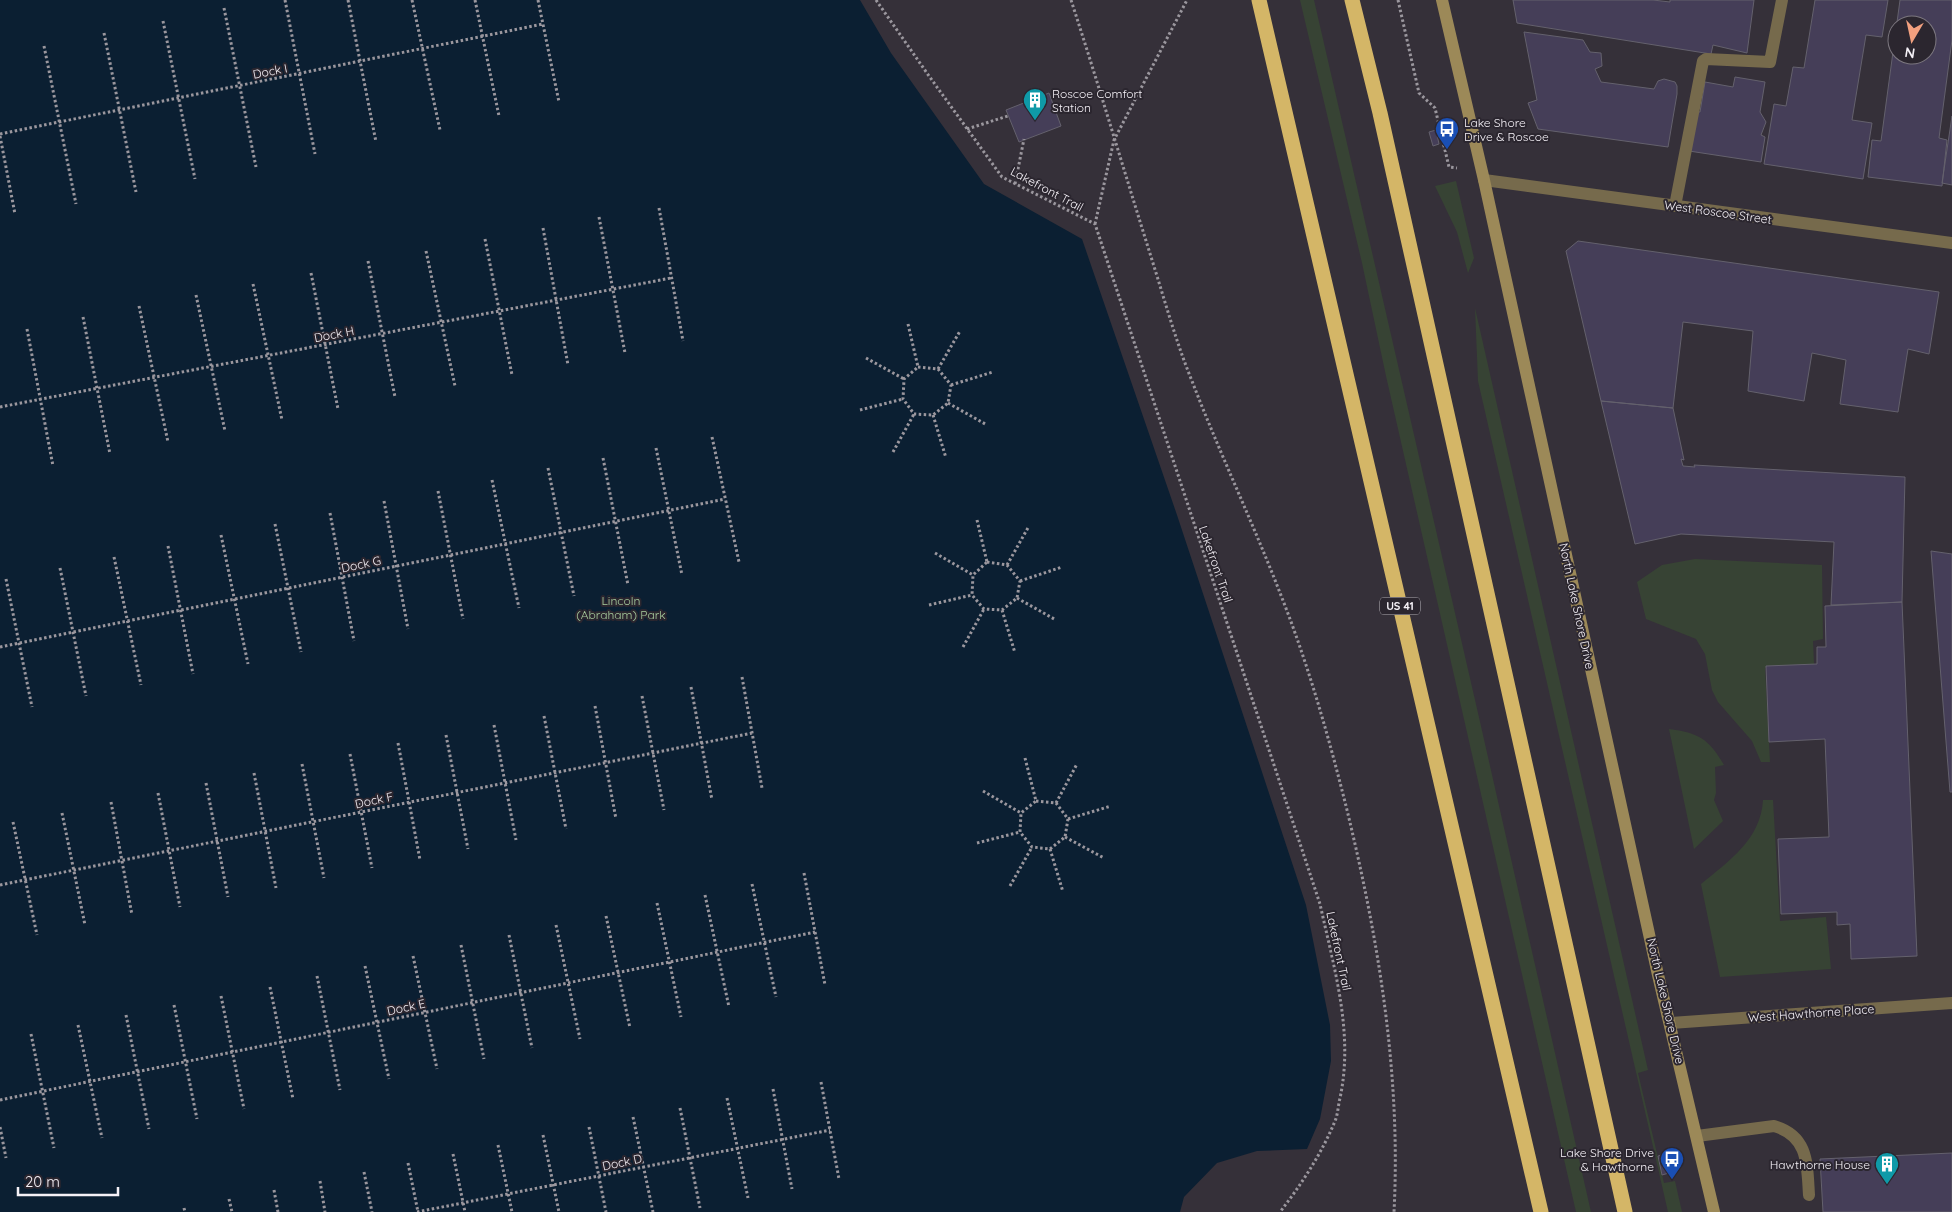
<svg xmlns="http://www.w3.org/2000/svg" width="1952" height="1212" viewBox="0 0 1952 1212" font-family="Quicksand,sans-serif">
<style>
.green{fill:#374334}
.water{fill:#0b1f32}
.building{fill:#453e58;stroke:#64616d;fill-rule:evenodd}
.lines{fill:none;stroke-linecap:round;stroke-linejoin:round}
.path{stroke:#9b979e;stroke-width:3;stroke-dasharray:2.5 2.5;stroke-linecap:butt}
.lane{stroke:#766a4c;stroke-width:12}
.street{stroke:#766a4c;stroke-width:12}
.secondary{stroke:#9c8958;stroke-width:12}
.highway{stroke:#d4b667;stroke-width:15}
.labels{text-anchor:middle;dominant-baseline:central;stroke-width:4;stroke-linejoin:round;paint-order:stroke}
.shield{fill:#2b262f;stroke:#b8b4bb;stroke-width:1}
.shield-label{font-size:11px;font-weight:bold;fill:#f5f1f7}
.street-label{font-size:12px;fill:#f5f1f7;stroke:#2b262f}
.poi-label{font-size:12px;fill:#f5f1f7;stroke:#2b262f;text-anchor:start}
.park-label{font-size:12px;fill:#a7cc9e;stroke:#2b262f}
</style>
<rect width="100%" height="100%" fill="#353039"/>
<path class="green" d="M1300 0H1314L1478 713 1591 1212H1576L1386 376 1362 263Z
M1456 181 1474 258 1468 273 1457 232 1435 186Z
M1475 308 1648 1070 1638 1073 1664 1183 1675 1181 1682 1212H1668L1478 381Z
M1695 559 1822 565 1823 639 1813 641 1814 664 1765 668 1770 762H1761L1752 741 1718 702 1712 690 1705 654 1696 639 1646 619 1637 582 1662 565Z
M1669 729C1699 733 1709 739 1724 765L1715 767 1716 793 1714 800 1723 821 1694 849Z
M1763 800H1773L1780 921 1826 917 1831 969 1720 977 1701 884C1729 861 1761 839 1763 800Z"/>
<path class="water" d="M0 0H860L891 53 984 184 1082 239 1177 515 1306 905 1330 1025 1331 1061 1320 1119 1307 1149 1257 1151 1217 1163 1184 1197 1180 1212H0Z"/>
<path class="building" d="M1513 0H1653L1670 2V0H1754L1747 53 1713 45 1711 54 1517 23Z
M1815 0H1888L1882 37 1866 35 1852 120 1872 123 1863 179 1764 164 1774 104 1786 106 1793 67 1804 68Z
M1900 0H1952V40L1939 138 1947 140 1942 186 1868 177 1872 140 1881 141ZM1897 25H1927V55H1897Z
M1524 32 1583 40 1590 52 1601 53 1602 66 1595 69 1601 82 1654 89 1658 81 1664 79 1675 82 1677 86V94L1668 147 1538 129 1528 103 1537 100Z
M1735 77 1765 82 1760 112 1766 122 1761 135 1765 137 1761 162 1689 151 1695 111 1700 112 1705 82 1733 87Z
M1049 93 1061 126 1019 142 1006 110Z
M1952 116V185L1942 183Z
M1436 130 1439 144 1433 146 1429 132Z
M1578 241 1939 292 1929 354 1908 349 1898 412 1840 404 1846 360 1812 353 1804 401 1748 391 1753 331 1683 322 1673 408 1601 401 1566 251Z
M1601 401 1673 408 1684 460 1681 459 1683 466 1695 467 1694 465 1905 477 1902 602 1831 605 1834 542 1681 534 1635 544Z
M1931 551 1952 554V792H1950Z
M1902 602 1917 956 1851 959 1850 924 1837 925V912L1781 914 1778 839 1829 837 1825 739 1769 742 1766 666 1817 664V647H1826L1825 606Z
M1952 1153V1212H1823L1820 1159Z
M1665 1154 1669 1173 1662 1175 1658 1156Z"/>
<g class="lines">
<path class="path" d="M285 0 315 154
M348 0 376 142
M412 0 440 130
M475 0 499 116
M538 0 559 102
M876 0 929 76 1002 177 1095 224 1320 904C1334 968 1354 1033 1340 1098 1338 1106 1338 1114 1335 1121 1322 1153 1301 1185 1280 1212
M1071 0C1099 86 1125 174 1152 260 1165 301 1176 342 1192 381 1220 454 1254 525 1282 598 1309 667 1329 738 1347 810 1379 942 1401 1076 1394 1212
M1398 0 1419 93 1435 108 1449 167 1457 168
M224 8 256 167
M163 21 195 179
M104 33 136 192
M44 46 76 204
M967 129 1008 116
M0 134 543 24
M0 136 15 214
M1015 184 1024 139
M659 208 683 341
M599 217 625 353
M1095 224 1114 140 1187 0
M543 228 568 365
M485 239 512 375
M426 251 455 386
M368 261 395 397
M311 273 338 409
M253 284 282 420
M196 295 225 431
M139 306 168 442
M83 317 110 454
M908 324 918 367
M27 329 53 466
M866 358 904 379
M918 367 938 369 951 385 948 403 933 415 914 414 903 399 904 379Z
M938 369 960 331
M951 385 993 372
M948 403 987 425
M0 407 671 278
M860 410 903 399
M933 415 946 458
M712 437 739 562
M656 448 682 575
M893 452 914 414
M603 458 628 585
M548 468 574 596
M492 480 519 608
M438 491 463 619
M384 501 408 629
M330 513 354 641
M977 520 987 562
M275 524 301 652
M221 535 248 664
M168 546 193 674
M935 553 973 575
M114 557 141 685
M987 562 1007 565 1020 581 1017 598 1002 610 984 609 972 595 973 575Z
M1007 565 1029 526
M60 568 86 696
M6 579 32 707
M1020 581 1062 567
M1017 598 1056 620
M929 605 972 595
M1002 610 1015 653
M0 647 725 499
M963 647 984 609
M742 677 762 788
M691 687 712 800
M642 696 664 810
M595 706 616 819
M544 716 566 829
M494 725 516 840
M446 735 468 849
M398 743 420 860
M350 754 372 868
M1025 758 1036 801
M302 764 324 878
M254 773 276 888
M206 783 228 897
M983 791 1021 813
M158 793 180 907
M1036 801 1056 803 1068 819 1065 837 1050 849 1032 847 1020 832 1021 813Z
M111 802 132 915
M1056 803 1077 764
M62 813 85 925
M1068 819 1111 806
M13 822 37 935
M1065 837 1104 858
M977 843 1020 832
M1050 849 1063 892
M804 873 825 985
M752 884 776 997
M0 885 752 733
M1010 886 1032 847
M705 895 729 1007
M657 903 681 1017
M606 916 630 1028
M556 925 580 1039
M509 935 532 1048
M461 945 484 1059
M413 956 437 1069
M365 966 389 1079
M317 976 340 1090
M270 987 293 1099
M221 996 244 1109
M174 1005 197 1119
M126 1015 149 1129
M78 1025 102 1138
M31 1034 54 1148
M821 1082 839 1179
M773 1089 792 1189
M727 1098 748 1198
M0 1100 815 932
M680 1108 700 1208
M633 1117 653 1212
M0 1127 6 1158
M589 1127 606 1212
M543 1135 559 1212
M498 1145 512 1212
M453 1154 465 1212
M408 1163 418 1212
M364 1172 372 1212
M320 1181 325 1212
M274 1190 278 1212
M229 1199 232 1212
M184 1208 185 1212
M417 1212 830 1130"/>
<path class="lane" d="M1675 206 1703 61 1706 59 1770 62 1782 0
M1697 1136 1774 1126C1809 1136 1807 1165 1809 1195"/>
<path class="street" d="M1484 180 1952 243
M1671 1023 1952 1003"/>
<path class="secondary" d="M1442 0 1484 180 1658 975 1714 1212"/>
<path class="highway" d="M1259 0 1541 1212
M1352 0 1380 113 1625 1212"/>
</g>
<defs>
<g id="building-pin" transform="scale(1.25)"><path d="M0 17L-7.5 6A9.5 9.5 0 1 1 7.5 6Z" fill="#0f9aa8" stroke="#2b262f"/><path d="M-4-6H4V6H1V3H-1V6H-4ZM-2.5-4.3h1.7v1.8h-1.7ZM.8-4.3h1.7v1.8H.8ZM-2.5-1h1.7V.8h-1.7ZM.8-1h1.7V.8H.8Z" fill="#fff"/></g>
<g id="bus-pin" transform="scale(1.25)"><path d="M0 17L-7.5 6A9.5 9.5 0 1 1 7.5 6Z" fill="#1a4fb4" stroke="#2b262f"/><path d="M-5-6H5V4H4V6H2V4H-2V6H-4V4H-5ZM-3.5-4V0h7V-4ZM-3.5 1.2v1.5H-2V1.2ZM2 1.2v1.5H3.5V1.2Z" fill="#fff"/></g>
</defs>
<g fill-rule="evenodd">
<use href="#building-pin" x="1035" y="100"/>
<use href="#bus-pin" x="1447" y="129"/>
<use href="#bus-pin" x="1672" y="1159"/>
<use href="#building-pin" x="1887" y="1164"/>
</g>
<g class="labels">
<rect class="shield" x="1380" y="597.5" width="40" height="17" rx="4"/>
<g class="shield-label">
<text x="1400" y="606">US 41</text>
</g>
<g class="street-label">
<text transform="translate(270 71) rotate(-11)">Dock I</text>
<text transform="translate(1047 189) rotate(28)">Lakefront Trail</text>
<text transform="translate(1718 212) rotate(8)">West Roscoe Street</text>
<text transform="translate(334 334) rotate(-11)">Dock H</text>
<text transform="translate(361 564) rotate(-12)">Dock G</text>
<text transform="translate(1216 564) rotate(71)">Lakefront Trail</text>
<text transform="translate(1577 606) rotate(78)">North Lake Shore Drive</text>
<text transform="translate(374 800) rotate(-12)">Dock F</text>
<text transform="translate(1339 951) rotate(78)">Lakefront Trail</text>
<text transform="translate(1666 1001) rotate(77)">North Lake Shore Drive</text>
<text transform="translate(406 1007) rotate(-12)">Dock E</text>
<text transform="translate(1811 1013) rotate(-4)">West Hawthorne Place</text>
<text transform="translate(622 1162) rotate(-12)">Dock D</text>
</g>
<g class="poi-label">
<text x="1052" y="93">Roscoe Comfort<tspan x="1052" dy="14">Station</tspan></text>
<text x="1464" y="122">Lake Shore<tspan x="1464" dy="14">Drive &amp; Roscoe</tspan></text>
<text x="1654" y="1152" text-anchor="end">Lake Shore Drive<tspan x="1654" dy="14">&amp; Hawthorne</tspan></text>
<text x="1870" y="1164" text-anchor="end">Hawthorne House</text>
</g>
<g class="park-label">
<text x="621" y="600">Lincoln<tspan x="621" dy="14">(Abraham) Park</tspan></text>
</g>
</g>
<g transform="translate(1912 40) rotate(189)"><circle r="24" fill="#2b262f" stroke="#7c777f"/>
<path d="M0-4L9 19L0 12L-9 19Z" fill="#f2a07f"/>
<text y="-8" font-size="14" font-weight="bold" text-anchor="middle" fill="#f5f1f7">N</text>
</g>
<path d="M18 1187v8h100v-8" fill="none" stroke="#f5f1f7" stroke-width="2.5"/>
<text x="25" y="1187" font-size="15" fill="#f5f1f7" stroke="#2b262f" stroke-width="4" paint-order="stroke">20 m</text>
</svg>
